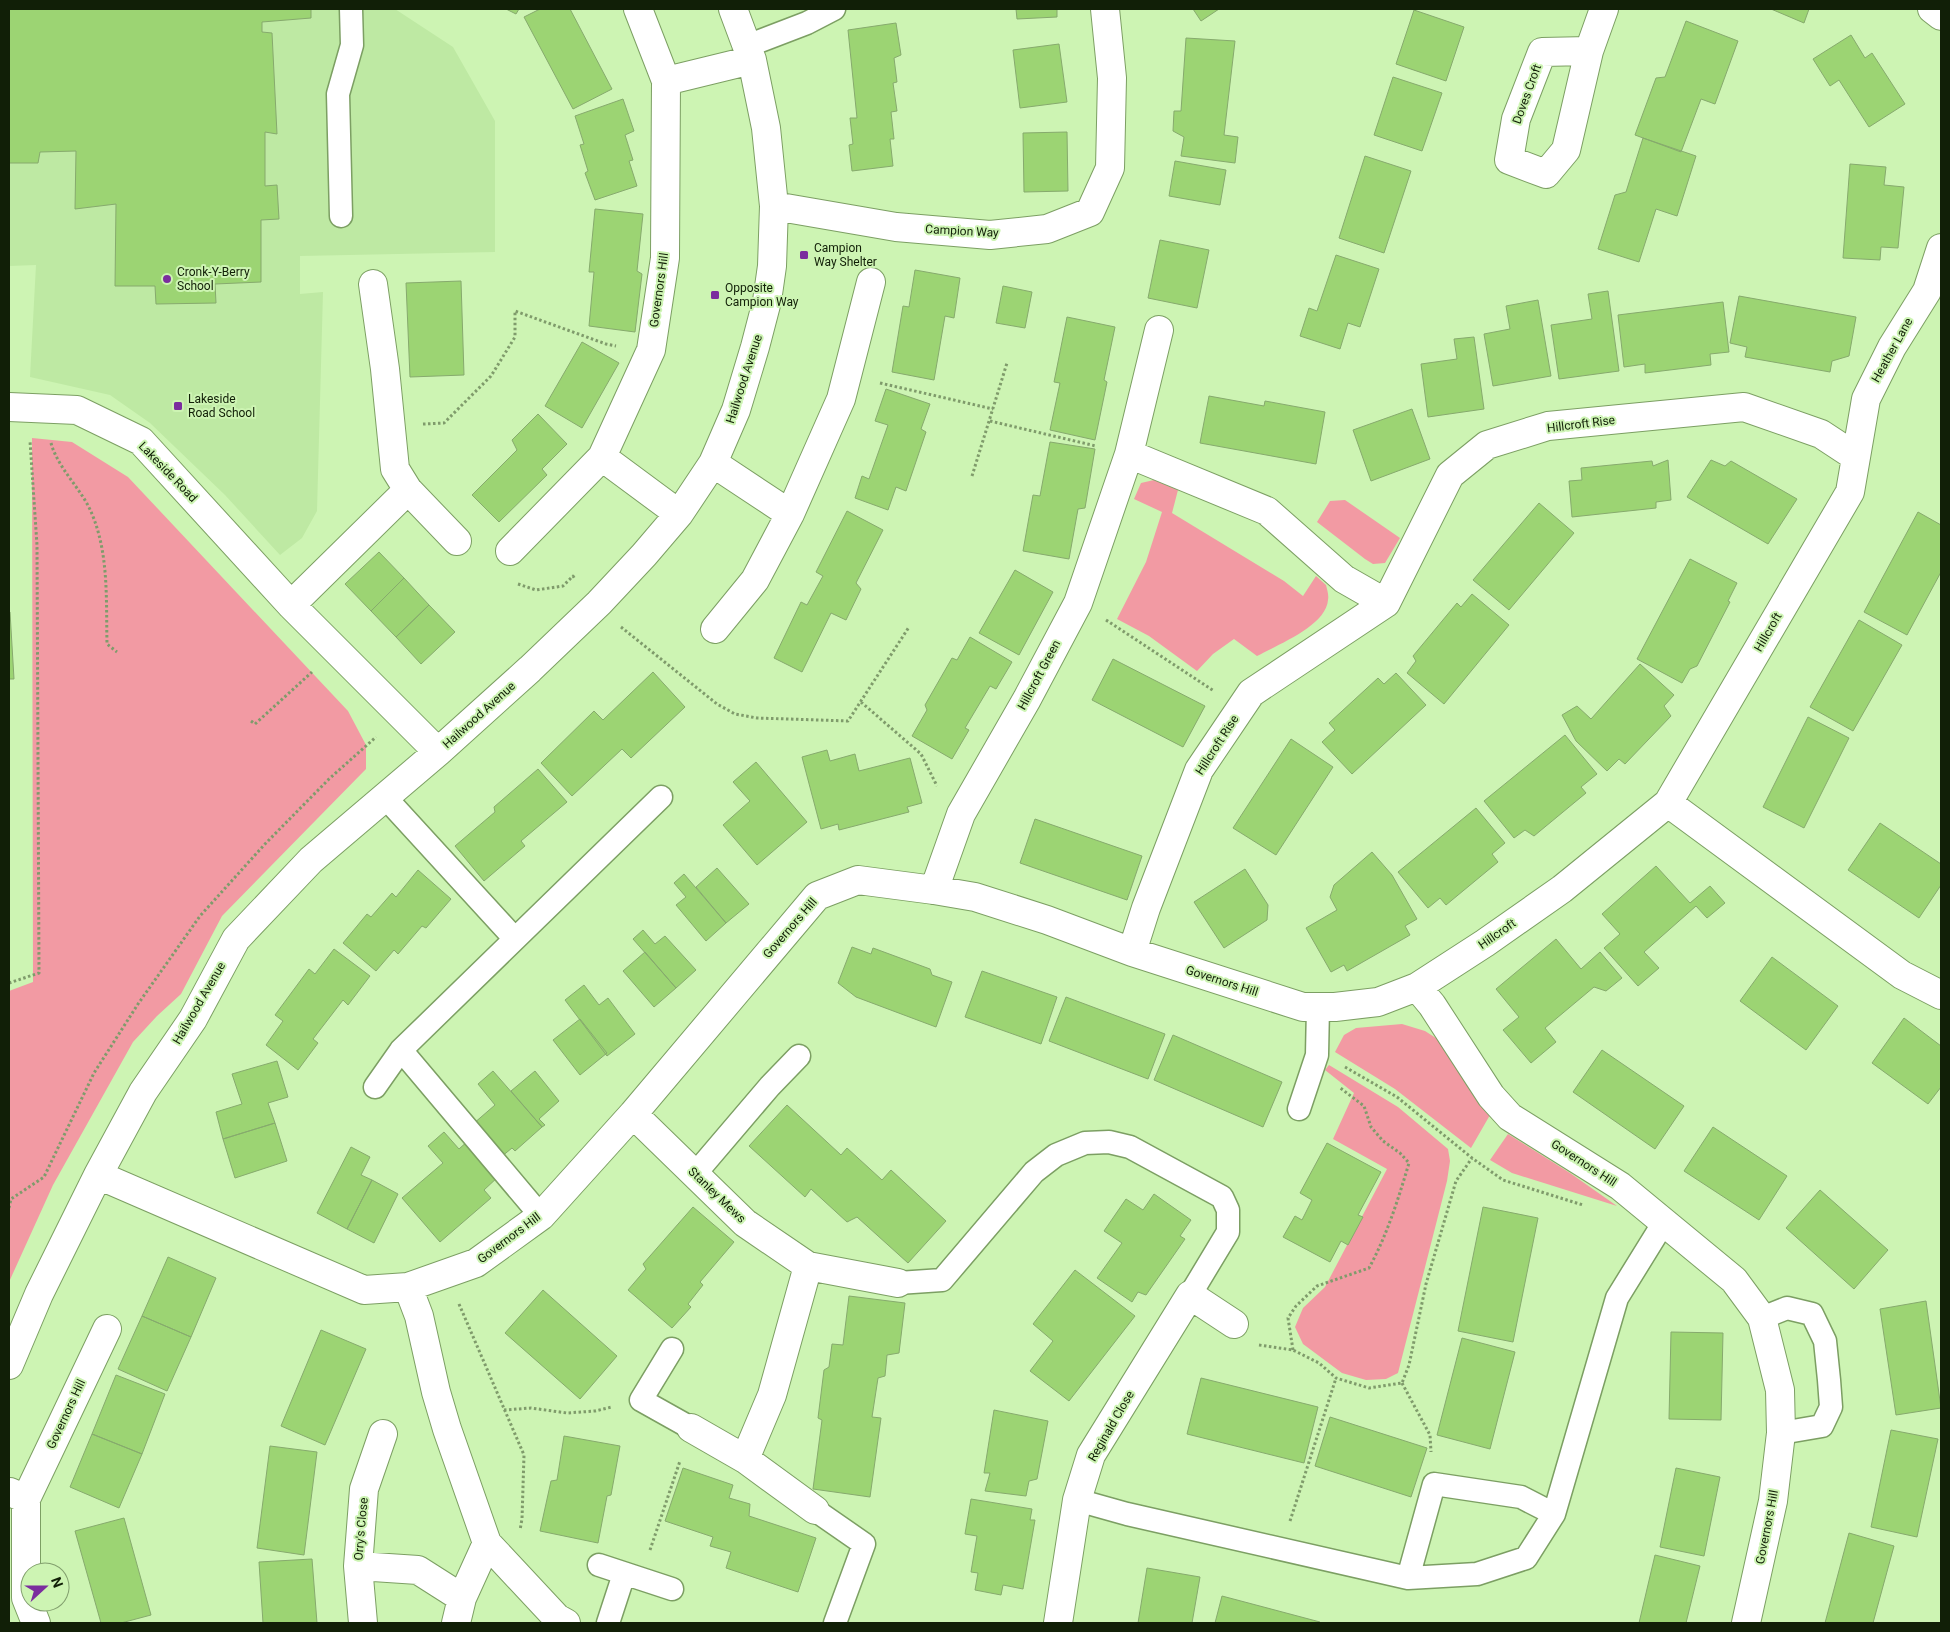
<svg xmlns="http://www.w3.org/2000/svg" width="1950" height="1632" viewBox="0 0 1950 1632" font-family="Roboto,sans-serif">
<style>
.built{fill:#bee9a3}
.green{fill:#f29aa3}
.building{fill:#9cd473;stroke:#86aa6d}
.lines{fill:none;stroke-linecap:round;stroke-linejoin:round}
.service-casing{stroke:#7c9f63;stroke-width:25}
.minor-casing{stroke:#7c9f63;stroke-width:30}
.path{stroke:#7f9b6b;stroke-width:3;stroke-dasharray:2.5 2.5;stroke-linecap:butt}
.service{stroke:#fff;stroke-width:22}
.minor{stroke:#fff;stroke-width:28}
.poi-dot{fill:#7b2d9e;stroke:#cdf4b3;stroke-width:2}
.labels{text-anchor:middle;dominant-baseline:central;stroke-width:4;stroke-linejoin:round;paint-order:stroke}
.street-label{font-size:12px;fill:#111f07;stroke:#cdf4b3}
.poi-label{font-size:12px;fill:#111f07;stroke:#cdf4b3;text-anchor:start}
</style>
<rect width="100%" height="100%" fill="#cdf4b3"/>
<path class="built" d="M9 9H395L453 47 495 121V252L300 256V294L323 292 317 511 302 538 280 555 225 495 150 423 110 395 30 377 36 265 9 266Z"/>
<path class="green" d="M32 438 72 442 128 477 348 711 366 745V769L222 916 181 994 157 1016 133 1042 53 1185 9 1282V991L33 982Z
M1154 480 1178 490 1172 513 1284 581 1303 596 1316 576 1326 585C1327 589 1329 595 1328 600 1326 626 1277 645 1257 656L1234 639 1213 654 1197 671 1149 636 1117 619 1146 562 1162 512 1134 499 1141 483Z
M1345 500 1400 538 1385 563 1373 564 1365 559 1317 522 1330 501Z
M1402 1024 1425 1031 1442 1042 1490 1115 1471 1148 1395 1089 1335 1052 1344 1035 1356 1028Z
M1329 1065 1398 1107 1448 1149 1450 1161 1447 1181 1398 1373 1386 1379 1366 1380 1342 1373 1303 1344 1295 1327 1303 1308 1325 1287 1387 1169 1333 1139 1354 1093 1325 1070Z
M1508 1134 1570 1173 1617 1206 1512 1173 1490 1160Z"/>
<path class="building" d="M9 9H311V18L262 22V32L272 33 277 134 265 132V186L277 185 279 219 261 220V282L215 284 216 303 156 304 155 286H115L116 204 75 209 76 151 40 152 38 163H9Z
M506 9H519L516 14Z
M540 9H570L612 89 573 109 524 17Z
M1016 9H1057V17L1017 19Z
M1193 9H1219L1201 21Z
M1771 9H1809L1804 23Z
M1414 10 1464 27 1446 81 1396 64Z
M1686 21 1738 41 1715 104 1701 99 1681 152 1635 135 1656 78 1665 77Z
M896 23 901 55 894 58 897 82 893 83 897 111 891 112 894 139H890L893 166 852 171 849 145 853 144 850 118H857L848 30Z
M1851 35 1865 58 1872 53 1905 104 1869 127 1839 80 1830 86 1813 59Z
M1186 38 1235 41 1224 135 1238 137 1235 163 1181 156 1184 137 1173 131 1174 111H1181Z
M1059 44 1067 102 1020 108 1013 50Z
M1393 77 1442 93 1422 151 1374 135Z
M623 99 634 131 625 135 633 160 629 161 637 186 595 200 585 173 588 171 580 145 584 144 575 116Z
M1067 132 1068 191 1024 192 1023 133Z
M1643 138 1696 156 1677 216 1656 209 1639 262 1598 249 1615 195 1626 192Z
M1365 156 1411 171 1384 253 1339 238Z
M1175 161 1226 170 1220 205 1169 196Z
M1850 164 1886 167 1884 185 1904 187 1898 248 1881 247 1880 260 1843 258Z
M595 209 643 214 637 271 642 274 635 332 589 326 594 272H589Z
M1160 240 1209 250 1197 308 1148 298Z
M1336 255 1379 269 1360 327 1348 323 1340 349 1300 336 1309 308 1317 311Z
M915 270 960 278 954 318 945 316 934 380 892 372 903 306 909 307Z
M461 281 464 375 410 377 406 283Z
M1003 286 1032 292 1025 328 996 323Z
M1608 291 1619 371 1559 379 1551 325 1592 319 1588 294Z
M1739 296 1856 317 1849 356 1832 361 1830 372 1745 357 1747 347 1730 343Z
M1538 300 1551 376 1493 386 1484 334 1510 329 1506 306Z
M1723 302 1729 352 1710 354 1711 365 1645 373V364L1624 367 1618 315Z
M1067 317 1115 327 1104 380 1107 382 1095 440 1050 430 1060 383 1054 382Z
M1474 337 1484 409 1428 417 1421 364 1457 359 1454 339Z
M582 342 619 363 582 428 545 406Z
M886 389 930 404 921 429 926 432 906 491 896 487 888 510 855 498 862 476 869 479 888 425 875 421Z
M1209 396 1264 406 1265 401 1325 412 1316 464 1200 443Z
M1412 409 1430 459 1371 481 1353 430Z
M538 414 567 444 542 469 547 475 499 522 472 495 517 450 512 440Z
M1050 442 1095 449 1085 508 1078 509 1069 559 1023 551 1033 495 1040 496Z
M1668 460 1671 500 1656 502V508L1572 517 1569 481 1582 480 1581 468 1652 461 1653 466Z
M1711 460 1725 466 1731 461 1797 499 1768 544 1687 497Z
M1539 503 1574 533 1509 610 1473 580Z
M847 511 883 530 856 583 861 589 846 620 831 613 802 672 774 658 801 602 807 605 823 576 816 572Z
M1918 512 1941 525V572L1907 635 1864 612Z
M379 552 404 578 371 611 345 584Z
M1690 559 1737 583 1728 601 1730 602 1697 666 1690 669 1682 683 1637 659Z
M1015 570 1053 592 1019 655 979 633Z
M404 578 429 605 396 637 371 611Z
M1472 594 1509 625 1444 704 1407 673 1416 661 1413 656 1457 603 1461 607Z
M429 605 455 632 421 664 396 637Z
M9 612H10L14 679H9Z
M1859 620 1902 645 1853 731 1810 707Z
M970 637 1012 662 996 689 990 686 965 728 969 730 952 759 912 736 927 710 925 705 952 658 957 660Z
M1113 659 1205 706 1183 747 1092 700Z
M1640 664 1674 695 1664 706 1671 716 1625 764 1619 759 1607 771 1576 741 1562 715 1577 706 1591 719Z
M653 672 685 707 631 758 622 749 572 796 541 763 594 711 603 720Z
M1396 673 1426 705 1352 774 1322 742 1335 730 1329 723 1378 678 1384 684Z
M1808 717 1849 738 1804 828 1763 807Z
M1565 735 1597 774 1581 787 1586 793 1534 836 1525 830 1514 838 1484 801Z
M1291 739 1333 767 1276 855 1233 828Z
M827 750 830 761 855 754 859 771 910 758 922 803 907 807 909 812 839 830 838 824 821 829 802 757Z
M756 762 807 822 757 865 723 825 750 801 733 782Z
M538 769 567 802 521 841 525 846 484 881 455 846 495 812 494 807Z
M1476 808 1505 843 1492 854 1498 862 1446 905 1440 898 1428 908 1398 872Z
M1035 819 1142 856 1127 900 1020 863Z
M1880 823 1941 864V885L1919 918 1848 870Z
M1372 852 1392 875 1417 919 1405 926 1410 935 1347 971 1344 965 1331 972 1306 928 1337 910 1330 897 1334 885Z
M1656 866 1690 903 1710 886 1725 903 1707 918 1696 906 1644 952 1659 968 1638 986 1604 948 1620 934 1602 914Z
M717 868 749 904 726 923 696 887Z
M1245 869 1268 905 1267 920 1224 948 1194 902Z
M418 870 451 899 426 928 422 926 398 954 394 950 376 971 343 943 367 914 371 917 392 893 396 897Z
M684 874 726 923 706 941 676 905 686 897 674 883Z
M643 930 655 944 665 936 696 970 676 988 633 939Z
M1556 939 1581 969 1600 952 1622 978 1606 991 1594 987 1545 1028 1556 1042 1531 1063 1503 1030 1519 1017 1496 989Z
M852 947 871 954 873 948 930 969 932 975 952 982 936 1027 856 997 838 983Z
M334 949 370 976 348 1005 343 1000 313 1039 318 1043 298 1070 266 1045 283 1021 275 1015 309 969 315 974Z
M645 952 676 988 654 1007 623 971Z
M1772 957 1838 1006 1806 1050 1740 1001Z
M982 971 1057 997 1041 1044 965 1017Z
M584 985 599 1005 608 998 635 1034 607 1056 565 1000Z
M1066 997 1165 1034 1148 1079 1049 1041Z
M1904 1018 1941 1046V1087L1928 1104 1872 1063Z
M580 1019 607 1053 580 1075 553 1040Z
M1173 1035 1282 1082 1263 1127 1154 1080Z
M1602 1050 1684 1106 1655 1149 1573 1092Z
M277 1061 288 1097 268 1103 275 1123 223 1139 216 1112 242 1104 232 1074Z
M493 1071 542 1127 515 1151 512 1148 501 1157 473 1124 495 1105 478 1084Z
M535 1071 559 1101 539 1119 545 1125 542 1127 511 1091Z
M787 1105 841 1155 847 1148 882 1180 891 1170 946 1221 908 1263 857 1217 847 1222 811 1189 805 1197 749 1146Z
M275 1123 287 1161 235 1178 223 1139Z
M1713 1127 1787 1176 1759 1220 1684 1171Z
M444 1132 459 1149 469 1140 499 1176 484 1190 491 1198 440 1242 402 1198 443 1163 428 1146Z
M1327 1143 1381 1172 1358 1215 1363 1217 1348 1245 1341 1241 1330 1262 1283 1237 1295 1216 1302 1220 1312 1200 1300 1193Z
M351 1147 370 1157 361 1175 372 1180 347 1229 317 1213Z
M372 1180 398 1194 374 1243 347 1229Z
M1820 1190 1888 1250 1854 1289 1786 1228Z
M1154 1194 1191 1220 1180 1236 1185 1239 1146 1295 1138 1292 1132 1302 1097 1278 1122 1243 1104 1231 1126 1199 1143 1210Z
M693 1207 734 1242 700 1282 703 1285 688 1304 691 1307 672 1328 628 1290 646 1269 643 1264Z
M1483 1207 1538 1218 1513 1342 1458 1331Z
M168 1257 216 1278 191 1337 142 1316Z
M1075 1270 1135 1316 1069 1401 1030 1371 1053 1341 1033 1324Z
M543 1290 617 1356 580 1399 505 1333Z
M849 1296 905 1303 899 1353 887 1355 885 1376 878 1378 872 1417 881 1418 870 1497 813 1489 822 1420 818 1418 824 1370 829 1367 832 1344 843 1345Z
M1926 1301 1941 1408 1896 1415 1880 1309Z
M142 1316 191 1337 167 1391 118 1369Z
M321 1330 366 1349 325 1445 281 1426Z
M1671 1332 1723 1333 1721 1420 1669 1419Z
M1462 1338 1515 1352 1490 1449 1437 1435Z
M116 1375 165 1394 142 1454 92 1434Z
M1201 1378 1318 1407 1304 1463 1187 1434Z
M994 1410 1048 1421 1037 1479 1029 1481 1026 1496 985 1491 990 1473H984Z
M1330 1417 1427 1448 1411 1497 1315 1466Z
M1891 1430 1938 1439 1917 1537 1871 1527Z
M92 1434 142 1454 119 1508 70 1487Z
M564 1436 620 1446 611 1495 607 1496 598 1543 540 1531 551 1481 557 1480Z
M270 1446 317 1452 304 1555 257 1548Z
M683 1468 733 1485 729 1498 750 1504 749 1516 816 1538 798 1592 726 1568 731 1552 710 1546 713 1537 665 1521Z
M1676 1468 1720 1477 1704 1556 1660 1547Z
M971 1499 1032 1509 1030 1520H1035L1023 1589 1003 1585 1001 1595 975 1590 978 1573 971 1572 977 1536 965 1534Z
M124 1518 151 1615 121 1623H101L75 1531Z
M1849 1533 1894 1546 1873 1623H1825Z
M1655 1555 1700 1566 1686 1623H1639Z
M312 1559 317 1623H263L259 1562Z
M1147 1568 1200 1577 1192 1623H1138Z
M1222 1596 1320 1622 1319 1623H1215Z"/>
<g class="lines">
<g class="service-casing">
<path id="service" d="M747 46 807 23 834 9
M341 216 338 94 352 45 351 9
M384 796 515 939
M401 1050 541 1216
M375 1087 401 1050 661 797
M1299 1109 1317 1055 1318 1007
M695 1174 770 1086 799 1056
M898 1283 942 1280 1034 1172 1056 1155 1085 1143 1109 1142 1130 1147 1222 1197 1228 1210V1232L1190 1295
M1762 1318 1787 1308 1812 1314 1825 1341 1829 1380 1831 1407 1822 1426 1781 1433
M672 1349 641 1400 691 1428
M1077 1500 1127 1514 1408 1578 1477 1574 1526 1558 1554 1514 1617 1298 1664 1222
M815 1510 864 1544 835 1623
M599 1565 672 1589
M1408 1578 1434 1484 1521 1497 1554 1514
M608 1623 624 1574"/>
</g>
<g class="minor-casing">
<path id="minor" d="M1932 9 1941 16
M1589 51 1542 52 1516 119 1509 160 1546 174 1566 150 1589 51 1604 9
M666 81 752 60
M774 206 896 227 990 235 1047 229 1090 212 1110 168 1112 78 1105 9
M373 284 385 369 395 469 408 490 457 541
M9 407 77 410 141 441 291 605 438 752
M1129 454 1267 511 1344 579 1386 603
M602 457 679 514
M713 463 790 514 841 399 871 282
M510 551 602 457 651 350 665 258 666 81 638 9
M291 605 408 490
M715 629 755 580 790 514
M1668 803 1902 975 1941 995
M934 890 961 814 1027 699 1078 603 1129 454 1159 330
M1132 952 1146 908 1199 770 1251 693 1386 603 1450 475 1487 445 1548 426 1744 407 1821 434 1856 457
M1417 987 1432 1005 1491 1096 1510 1117 1620 1186 1734 1280 1762 1318 1780 1390 1781 1433 1773 1501 1746 1623
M633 1114 745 1223 808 1266 898 1283
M98 1175 364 1290 408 1287 476 1263 541 1216 633 1114 817 896 858 880 934 890 975 897 1047 920 1132 952 1303 1007H1335L1378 1002 1417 987 1485 943 1562 889 1668 803 1850 492 1866 399 1892 347 1927 291 1941 248
M408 1287 419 1316 436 1392 447 1429 487 1543 557 1618 566 1623
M9 1365 39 1294 98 1175 143 1092 193 1019 236 939 311 860 438 752 530 669 599 603 644 555 679 514 713 463 736 410 755 347 767 301 772 266 774 206 766 128 752 60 733 9
M691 1428 745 1459 815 1510
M745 1459 772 1395 808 1266
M10 1492 26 1499V1598L36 1623
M26 1499 107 1329
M358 1566 418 1570 462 1598
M363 1623 358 1566 364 1489 383 1434
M456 1623 462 1598 487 1543
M1058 1623 1077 1500 1091 1455 1190 1295 1234 1324"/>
</g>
<path class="path" d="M880 383 993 409
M990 421 1096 446
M423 424 444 423 491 376 515 337V311L606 344 616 346
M51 443C58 469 82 489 92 514 109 555 106 600 107 644L117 652
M972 476 1007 363
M518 584 536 590 563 586 573 576 575 579
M1106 620 1214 691
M621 627 717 704 735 714 757 718 848 721 909 627
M861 702 921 754 937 786
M251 721 255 724 312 672
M9 983 39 973 37 545 30 441
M1345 1067 1397 1097 1472 1158 1503 1180 1583 1205
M9 1208 11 1199 44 1177 94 1073 138 1004 200 916 265 844 329 779 376 737
M459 1304 524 1455 522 1519 520 1530
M1259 1345 1293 1350 1319 1363 1336 1378 1369 1388 1402 1383 1409 1365 1426 1284 1456 1181 1472 1158
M1293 1350 1288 1318 1296 1306 1317 1286 1369 1268C1387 1235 1398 1200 1409 1163L1400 1153 1383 1141 1371 1127 1364 1106 1339 1087
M1402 1383 1430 1435 1431 1452
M504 1410 531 1408 567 1413 595 1411 612 1407
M1290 1521 1336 1378
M650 1550 680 1461"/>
<use href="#service" class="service"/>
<use href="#minor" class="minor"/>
</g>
<g class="poi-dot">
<rect x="799" y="250" width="10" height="10" rx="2.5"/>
<circle cx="167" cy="279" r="5"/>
<rect x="710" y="290" width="10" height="10" rx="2.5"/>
<rect x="173" y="401" width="10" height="10" rx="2.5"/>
</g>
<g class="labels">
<g class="street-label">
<text transform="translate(1527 94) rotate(-70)">Doves Croft</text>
<text transform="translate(962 231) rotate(3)">Campion Way</text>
<text transform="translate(659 290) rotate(-82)">Governors Hill</text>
<text transform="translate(1892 350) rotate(-61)">Heather Lane</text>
<text transform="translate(744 379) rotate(-72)">Hailwood Avenue</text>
<text transform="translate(1581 424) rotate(-7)">Hillcroft Rise</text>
<text transform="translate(168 472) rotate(46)">Lakeside Road</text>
<text transform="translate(1768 632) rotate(-60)">Hillcroft</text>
<text transform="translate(1039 675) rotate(-62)">Hillcroft Green</text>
<text transform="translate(479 715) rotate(-42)">Hailwood Avenue</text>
<text transform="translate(1217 745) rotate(-57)">Hillcroft Rise</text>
<text transform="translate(790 928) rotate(-49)">Governors Hill</text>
<text transform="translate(1497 934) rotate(-35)">Hillcroft</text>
<text transform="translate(1222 981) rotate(18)">Governors Hill</text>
<text transform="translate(199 1003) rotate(-60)">Hailwood Avenue</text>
<text transform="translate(1584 1163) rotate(33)">Governors Hill</text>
<text transform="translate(717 1195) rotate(44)">Stanley Mews</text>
<text transform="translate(509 1238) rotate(-37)">Governors Hill</text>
<text transform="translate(66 1414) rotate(-65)">Governors Hill</text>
<text transform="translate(1111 1426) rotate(-60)">Reginald Close</text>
<text transform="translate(1767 1527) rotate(-79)">Governors Hill</text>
<text transform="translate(361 1529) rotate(-85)">Orry's Close</text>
</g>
<g class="poi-label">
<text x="814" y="248">Campion<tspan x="814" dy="14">Way Shelter</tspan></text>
<text x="177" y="272">Cronk-Y-Berry<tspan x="177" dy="14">School</tspan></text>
<text x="725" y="288">Opposite<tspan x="725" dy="14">Campion Way</tspan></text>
<text x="188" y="399">Lakeside<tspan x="188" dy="14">Road School</tspan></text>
</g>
</g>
<rect width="1950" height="1632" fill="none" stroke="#111f07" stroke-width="20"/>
<g transform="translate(45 1587) rotate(69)"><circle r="24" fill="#cdf4b3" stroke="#829f6e"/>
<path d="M0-4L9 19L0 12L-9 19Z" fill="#7b2d9e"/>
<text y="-8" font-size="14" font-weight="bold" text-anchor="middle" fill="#111f07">N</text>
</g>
</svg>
